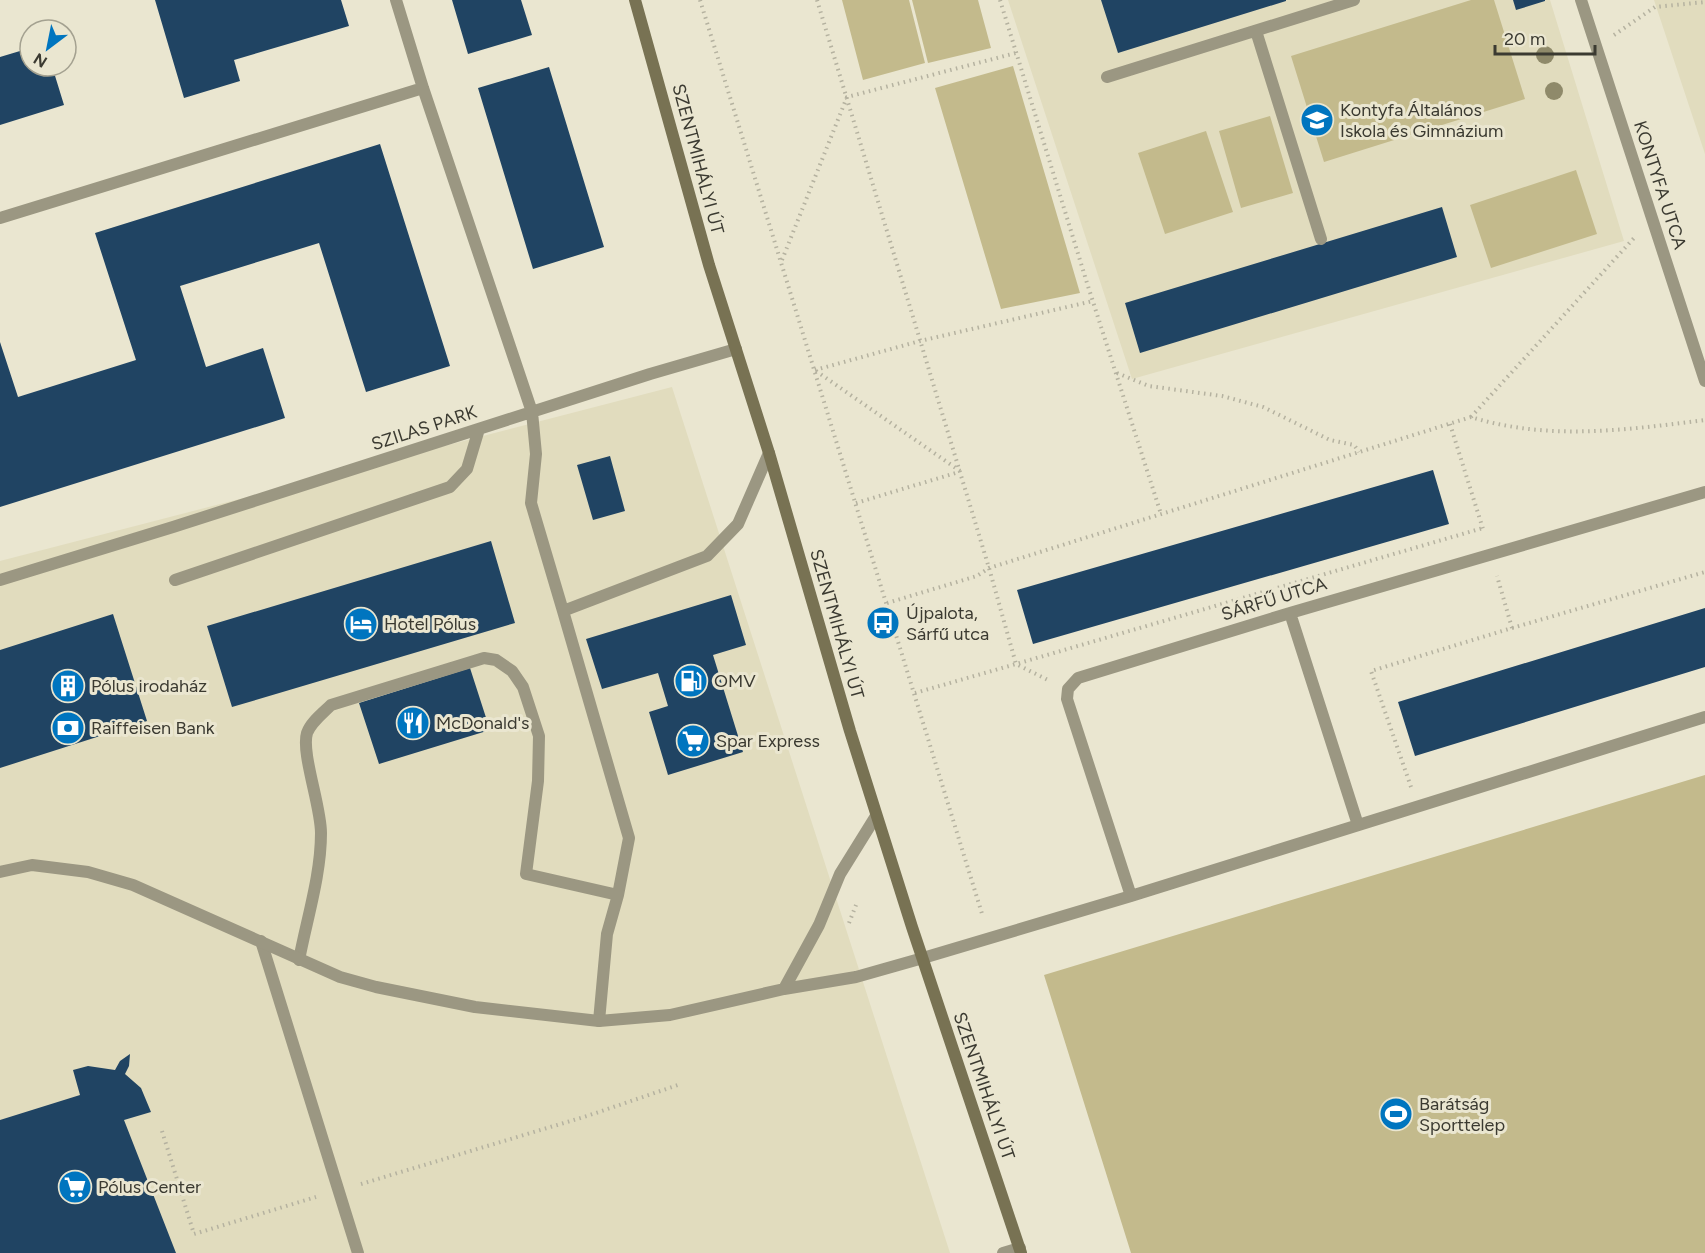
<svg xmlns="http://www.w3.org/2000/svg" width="1705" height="1253" viewBox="0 0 1705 1253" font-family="Figtree,sans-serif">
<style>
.built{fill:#e1dcbe}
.green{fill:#c3ba8c}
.building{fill:#204463}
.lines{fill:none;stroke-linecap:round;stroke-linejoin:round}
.path{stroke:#b5b2a0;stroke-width:4;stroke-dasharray:1.5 4.5;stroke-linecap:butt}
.service{stroke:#9b9782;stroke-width:12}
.minor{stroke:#9b9782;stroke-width:12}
.secondary{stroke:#787253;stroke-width:12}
.tree{fill:#8f8a6a}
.labels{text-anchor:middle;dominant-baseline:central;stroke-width:6;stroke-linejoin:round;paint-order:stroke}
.poi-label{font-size:18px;fill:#3b3a31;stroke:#eae6d0;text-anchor:start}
.street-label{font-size:18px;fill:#3b3a31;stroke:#eae6d0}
</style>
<rect width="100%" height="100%" fill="#eae6d0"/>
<path class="built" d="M1008 0H1550L1624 241 1132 379Z
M1654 0H1705V154Z
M672 387 950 1253H0V561Z"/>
<path class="green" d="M842 0H909L925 63 863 80Z
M912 0H978L991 48 928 63Z
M1471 0H1494L1525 99 1324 162 1291 56Z
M1013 66 1080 293 1001 309 935 88Z
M1270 116 1293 193 1241 208 1219 131Z
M1206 131 1233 212 1165 234 1138 153Z
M1576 170 1597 234 1491 268 1470 205Z
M1705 775V1253H1131L1044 975Z"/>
<path class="building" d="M155 0H341L349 26 234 60 240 81 184 98Z
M452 0H521L532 35 468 54Z
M1101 0H1286V1L1118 53Z
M1513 0H1545V1L1516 10Z
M30 48V66H52L64 105 0 125V57Z
M549 67 604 247 533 269 478 88Z
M380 144 450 366 366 392 319 243 180 286 206 367 263 348 285 418 0 507V342L18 397 136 360 95 233Z
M1442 207 1457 257 1140 353 1125 303Z
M610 456 625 511 593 520 577 465Z
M1433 470 1449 524 1033 644 1017 590Z
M491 541 515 623 232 707 207 626Z
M731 595 746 645 713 655 743 752 668 775 649 712 668 706 658 673 602 689 586 639Z
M1705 608V667L1415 756 1398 702Z
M113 614 147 721 0 768V650Z
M470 668 490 730 379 764 359 703Z
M130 1054 129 1066 125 1074 141 1088 151 1112 124 1120 176 1253H0V1120L80 1095 73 1070 88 1066 115 1070 120 1061Z"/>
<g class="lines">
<path class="path" d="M700 0 983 917
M817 0 989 568 1016 664 1483 528
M1000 0 1087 283 1161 514
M1614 35 1655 7 1705 2
M782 260 847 97 1016 53
M815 370 920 341 1093 301
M816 371 960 471
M1117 373 1149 386 1222 396 1263 407 1330 440 1354 445 1359 452
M1471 417 1634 238
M1450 424 1483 529
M856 503 959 472
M887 603 977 576 989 568 1471 417C1548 441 1626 430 1705 420
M1512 628 1705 572
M915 693 1016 664 1048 680
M1411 787 1371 671 1512 628 1497 576
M849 923 856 905
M162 1131 194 1234 316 1197
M361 1184 587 1116 678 1085"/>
<path class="service" d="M396 0 423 88 532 412 536 454 531 503 563 611
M1581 0 1705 381
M1256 31 1321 239
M1107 77 1354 0
M0 218 423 88
M0 580 173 527 650 374 736 349
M175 580 450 487 467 469 479 429
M1290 613 1358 825
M1131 896 1067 699 1068 689 1078 678 1290 613 1705 492
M261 941 358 1253
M923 958 1131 896 1705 717
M299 960C307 918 321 875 321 833 321 806 301 753 307 733 311 722 323 713 331 705L484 658 496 660 512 671 523 687 539 736 538 781 526 874 618 895
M599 1021 607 934 618 895 629 838 563 611 707 556 738 524 769 453"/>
<path class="minor" d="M0 872 32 865 88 872 133 885 340 977 376 987 475 1007 599 1021 670 1015 784 989 856 977 923 958
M784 989 819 925 840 874 876 816
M1003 1253 1020 1248"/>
<path class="secondary" d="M635 0 709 265 769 453 850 731 912 927 1021 1253"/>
</g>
<g class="tree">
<circle cx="1545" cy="55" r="9"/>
<circle cx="1554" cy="91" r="9"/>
</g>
<defs>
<g id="school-disc" transform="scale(1.725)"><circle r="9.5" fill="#0075bf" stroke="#eae6d0"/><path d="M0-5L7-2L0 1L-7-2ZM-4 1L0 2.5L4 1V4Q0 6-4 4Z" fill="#fff"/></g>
<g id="bus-disc" transform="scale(1.725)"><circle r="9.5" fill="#0075bf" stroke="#eae6d0"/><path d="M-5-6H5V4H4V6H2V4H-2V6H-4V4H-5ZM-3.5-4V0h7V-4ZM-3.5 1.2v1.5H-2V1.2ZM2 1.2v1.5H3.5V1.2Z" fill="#fff"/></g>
<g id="hotel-disc" transform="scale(1.725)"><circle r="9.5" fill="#0075bf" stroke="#eae6d0"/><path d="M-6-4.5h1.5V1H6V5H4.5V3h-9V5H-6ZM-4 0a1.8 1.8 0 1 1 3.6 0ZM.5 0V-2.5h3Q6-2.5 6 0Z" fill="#fff"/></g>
<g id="fuel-disc" transform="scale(1.725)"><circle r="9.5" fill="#0075bf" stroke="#eae6d0"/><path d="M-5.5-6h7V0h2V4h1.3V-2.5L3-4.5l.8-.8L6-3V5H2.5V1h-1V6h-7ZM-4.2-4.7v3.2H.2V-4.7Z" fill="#fff"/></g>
<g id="building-disc" transform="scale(1.725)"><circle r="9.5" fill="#0075bf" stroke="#eae6d0"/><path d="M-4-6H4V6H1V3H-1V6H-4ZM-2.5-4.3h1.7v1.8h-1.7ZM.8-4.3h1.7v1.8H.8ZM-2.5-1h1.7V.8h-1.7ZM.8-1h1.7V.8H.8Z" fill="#fff"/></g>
<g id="restaurant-disc" transform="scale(1.725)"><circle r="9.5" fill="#0075bf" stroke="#eae6d0"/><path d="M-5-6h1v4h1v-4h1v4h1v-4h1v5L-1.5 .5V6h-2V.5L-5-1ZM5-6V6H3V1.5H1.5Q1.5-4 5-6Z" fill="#fff"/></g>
<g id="bank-disc" transform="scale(1.725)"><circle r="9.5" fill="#0075bf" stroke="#eae6d0"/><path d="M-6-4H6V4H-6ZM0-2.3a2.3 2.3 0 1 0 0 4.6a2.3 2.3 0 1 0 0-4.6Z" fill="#fff"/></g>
<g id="supermarket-disc" transform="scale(1.725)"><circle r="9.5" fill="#0075bf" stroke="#eae6d0"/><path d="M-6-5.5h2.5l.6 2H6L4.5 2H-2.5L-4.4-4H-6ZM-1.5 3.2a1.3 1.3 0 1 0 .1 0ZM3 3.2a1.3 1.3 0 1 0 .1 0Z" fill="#fff"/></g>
<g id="stadium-disc" transform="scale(1.725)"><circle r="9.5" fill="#0075bf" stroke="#eae6d0"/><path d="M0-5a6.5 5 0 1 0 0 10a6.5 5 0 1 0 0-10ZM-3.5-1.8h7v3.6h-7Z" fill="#fff"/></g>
</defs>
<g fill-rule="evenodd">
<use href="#school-disc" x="1317" y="120"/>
<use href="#bus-disc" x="883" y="623"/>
<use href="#hotel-disc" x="361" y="624"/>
<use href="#fuel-disc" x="691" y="681"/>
<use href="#building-disc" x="68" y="686"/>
<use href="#restaurant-disc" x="413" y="723"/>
<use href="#bank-disc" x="68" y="728"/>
<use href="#supermarket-disc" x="693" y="741"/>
<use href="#stadium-disc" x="1396" y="1114"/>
<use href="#supermarket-disc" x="75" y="1187"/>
</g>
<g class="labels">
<g class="poi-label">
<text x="1340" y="110">Kontyfa Általános<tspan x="1340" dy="21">Iskola és Gimnázium</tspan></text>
<text x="906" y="613">Újpalota,<tspan x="906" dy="21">Sárfű utca</tspan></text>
<text x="384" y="624">Hotel Pólus</text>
<text x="714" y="681">OMV</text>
<text x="91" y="686">Pólus irodaház</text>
<text x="436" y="723">McDonald's</text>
<text x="91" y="728">Raiffeisen Bank</text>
<text x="716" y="741">Spar Express</text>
<text x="1419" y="1104">Barátság<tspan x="1419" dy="21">Sporttelep</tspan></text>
<text x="98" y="1187">Pólus Center</text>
</g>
<g class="street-label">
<text transform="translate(698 159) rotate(75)">SZENTMIHÁLYI ÚT</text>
<text transform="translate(1660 185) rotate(72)">KONTYFA UTCA</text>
<text transform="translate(424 428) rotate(-18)">SZILAS PARK</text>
<text transform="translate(1274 599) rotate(-17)">SÁRFŰ UTCA</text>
<text transform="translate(837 624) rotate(74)">SZENTMIHÁLYI ÚT</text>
<text transform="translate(984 1086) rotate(71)">SZENTMIHÁLYI ÚT</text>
</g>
</g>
<g transform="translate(48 48) rotate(212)"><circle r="28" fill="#eae6d0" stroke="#a4a190" stroke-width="1.5"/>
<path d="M0-4.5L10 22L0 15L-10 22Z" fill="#0075bf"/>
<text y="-9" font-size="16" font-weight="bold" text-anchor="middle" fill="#3b3a31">N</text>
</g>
<path d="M1495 45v9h100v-9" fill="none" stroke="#3b3a31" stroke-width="3"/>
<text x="1504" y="45" font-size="18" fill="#3b3a31" stroke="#eae6d0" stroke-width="4.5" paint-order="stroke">20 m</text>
</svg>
